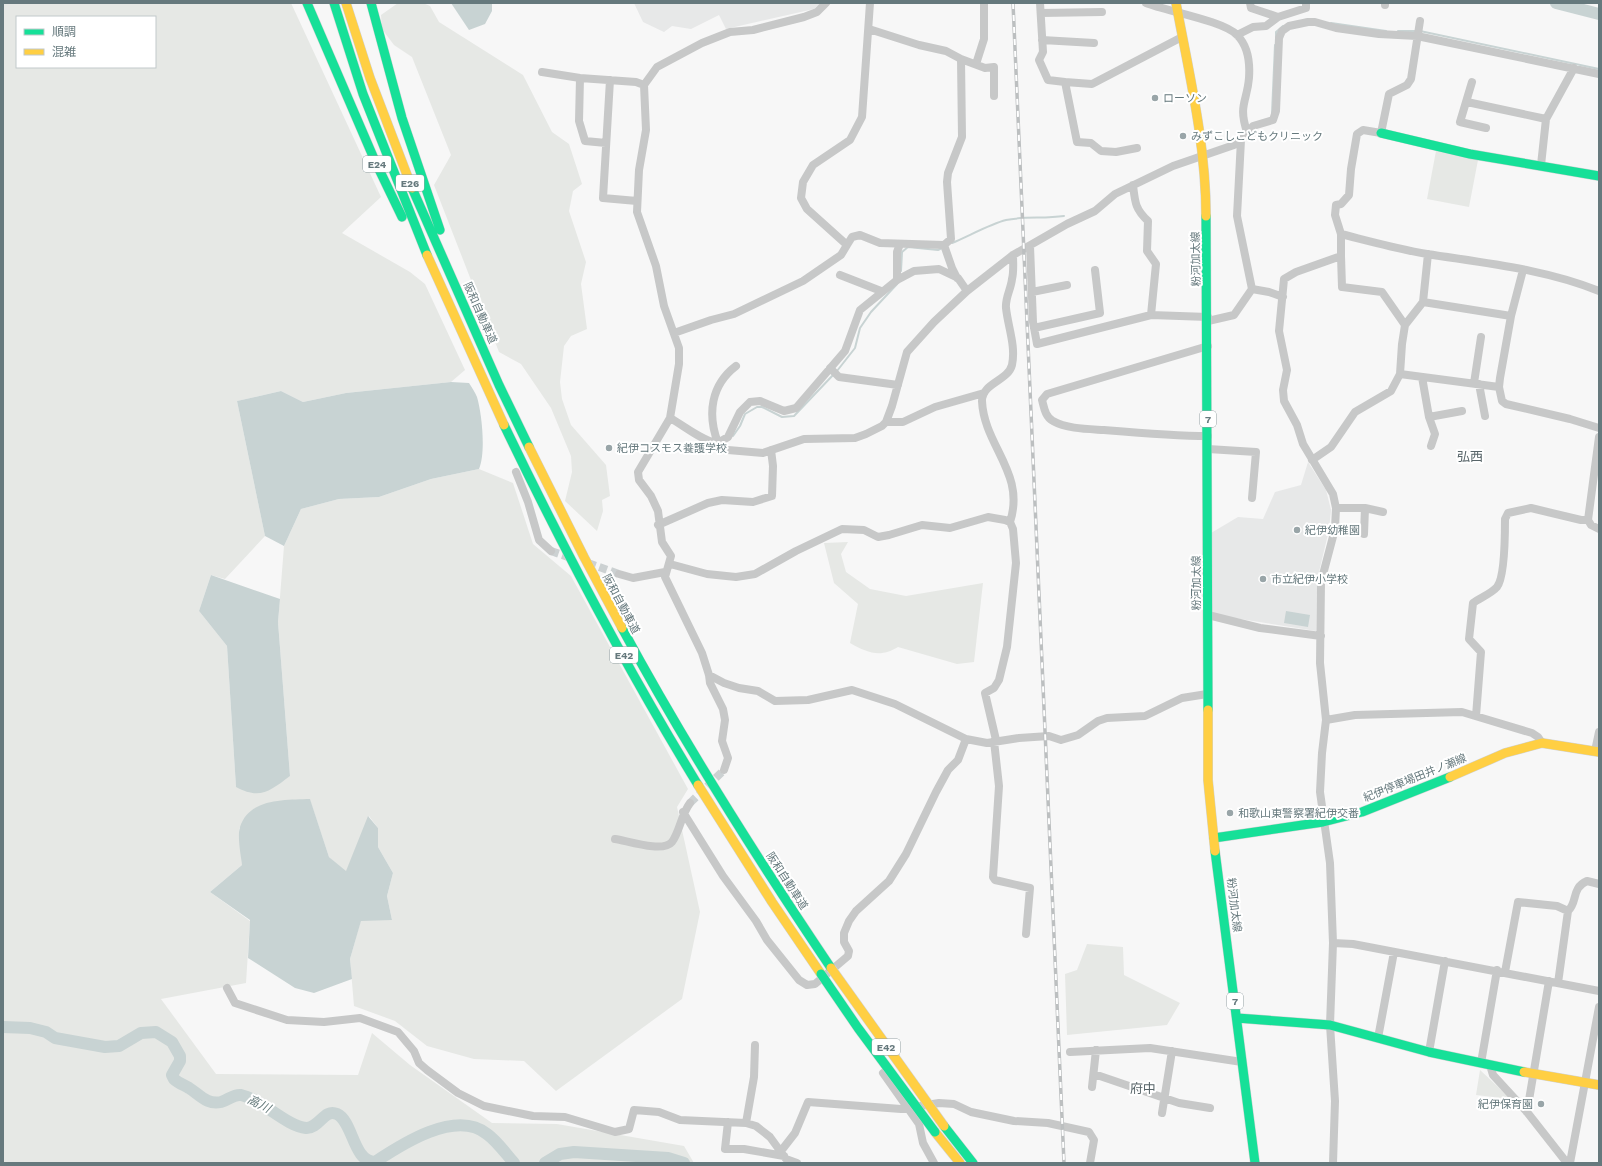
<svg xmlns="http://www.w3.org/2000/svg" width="1602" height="1166" viewBox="0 0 1602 1166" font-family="'Work Sans','Noto Sans JP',sans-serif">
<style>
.built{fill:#e7e8e8}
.green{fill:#e6e8e5;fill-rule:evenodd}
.water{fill:#c8d3d3}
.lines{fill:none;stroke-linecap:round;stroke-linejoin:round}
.stream{stroke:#c8d3d3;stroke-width:2}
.river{stroke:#c8d3d3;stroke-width:12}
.street-tunnel{stroke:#ccd1d2;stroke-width:8;stroke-dasharray:8 4;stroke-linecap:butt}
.fast-casing{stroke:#d0d2d3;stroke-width:10}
.slow-casing{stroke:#d0d2d3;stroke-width:10}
.street{stroke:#c7c8c8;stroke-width:8}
.fast{stroke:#16e098;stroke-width:9}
.slow{stroke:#ffcf43;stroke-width:9}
.rail-casing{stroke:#bcbfc0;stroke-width:3.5}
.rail{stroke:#fff;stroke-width:2;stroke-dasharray:6;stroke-linecap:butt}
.fast-bridge-casing{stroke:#d1d2d3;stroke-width:10;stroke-linecap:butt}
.slow-bridge-casing{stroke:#d1d2d3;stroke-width:10;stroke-linecap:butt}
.fast-bridge{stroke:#16e098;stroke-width:9}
.slow-bridge{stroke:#ffcf43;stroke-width:9}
.poi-dot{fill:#99a5a8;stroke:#fff;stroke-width:1.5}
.labels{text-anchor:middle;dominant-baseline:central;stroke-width:4;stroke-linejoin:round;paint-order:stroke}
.shield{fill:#fff;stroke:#94a1a4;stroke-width:1}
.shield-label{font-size:10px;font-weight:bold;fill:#66797d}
.poi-label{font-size:11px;fill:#66797d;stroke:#fff;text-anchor:start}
.street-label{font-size:11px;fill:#66797d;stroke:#fff}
.water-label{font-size:12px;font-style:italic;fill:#617778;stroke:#fff}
.quarter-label{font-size:13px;fill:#586569;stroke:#fff}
</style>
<rect width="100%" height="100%" fill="#f7f7f7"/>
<path class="built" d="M634 3H821L814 9 726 29 719 15 691 29 672 26 664 32 643 22Z
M1308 462 1326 490 1331 510 1329 530 1317 580 1316 631 1215 615 1211 609V533L1238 517 1263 519 1275 492 1301 485Z"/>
<path class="green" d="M3 3H291L381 197 342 233 410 272 425 284 465 370 451 382 346 393 303 402 281 391 237 401 265 536 225 579 211 575 199 611 227 646 236 787 290 776 278 622 284 546 301 509 339 499 379 497 431 479 479 469 513 483 533 544 571 576 688 789 677 807 700 912 682 999 556 1091 524 1061 474 1059 427 1046 395 1021 354 1006 350 959 361 920H392L387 896 393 873 378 847V828L369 816 346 872 329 857 310 800 239 828 242 865 210 892 250 921 246 983 161 999 216 1074 358 1075 372 1033 410 1065 492 1123 557 1124 684 1146 694 1163H3ZM17 17H155V67H17Z
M398 3H423L430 6 439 22 523 75 552 132 569 144 582 184 573 191 569 211 586 262 581 284 587 329 571 336 564 346 560 382 562 399 571 425 606 465 610 496 602 500 603 511 597 531 565 501 572 472 571 456 551 408 521 364 499 352 434 185 451 155 412 57 394 45 382 29 381 15Z
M1436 151 1478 160 1469 207 1427 199Z
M848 542 841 554 846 572 870 589 906 596 983 583 974 662 957 664 898 647C880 658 868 653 850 643L858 604 834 583 824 543Z
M1087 944 1123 947 1124 975 1180 1003 1167 1025 1067 1035 1065 974 1077 970Z
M1480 1070 1511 1099 1476 1095Z"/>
<path class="water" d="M451 3H492V11L485 24 469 30Z
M451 382 469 383C472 388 475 392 477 397 482 414 486 453 479 469L431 479 379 497 339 499 301 509 284 546 265 536 237 401 281 391 303 402 346 393Z
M211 575 280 599 278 622 290 776C270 791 260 800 236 787L227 646 199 611Z
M1286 611 1310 615 1308 627 1284 623Z
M310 799 329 857 346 871 368 816 378 828V847L393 873 387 896 392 920 361 921 350 959 352 979 314 993 295 988 248 958 250 920 210 892 242 865C241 856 237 836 240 827 249 798 285 800 310 799Z"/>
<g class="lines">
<path class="stream" d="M1331 23 1386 31
M1398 31H1416
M1420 31 1599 69
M1276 37V32L1283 26
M1272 113 1275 45
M952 243C967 237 990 224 1006 220 1025 216 1044 219 1064 216
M901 271 902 252 908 247 938 250 942 248
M837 371 855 348 860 328 871 312 898 283
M733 436 740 426 745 414 757 407H762L782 417 794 416 834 374"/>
<path class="river" d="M1556 3 1599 14
M3 1027 30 1028 46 1032 55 1038 105 1047 119 1046 141 1033 156 1032 172 1042 180 1056V1061L172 1075 174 1079C178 1083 184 1085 189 1088 200 1095 207 1105 221 1102 228 1100 234 1094 241 1095 263 1100 286 1126 306 1128 319 1129 324 1108 337 1114 353 1121 353 1162 375 1162 402 1144 456 1109 487 1134 497 1141 506 1154 514 1163
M545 1163 560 1154 574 1152 668 1158 684 1163"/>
<path class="street-tunnel" d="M551 551 571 558
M588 563 619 574
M690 803 724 770"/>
<g class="fast-casing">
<path id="fast" d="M307 3 375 161 402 217
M334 3 363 94 427 255
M371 3 402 118 440 230
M1381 133 1470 154 1599 176
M412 188 499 385 529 447
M1206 216 1208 710
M504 425C563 548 627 669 698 785
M622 628C685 745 757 858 831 968
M1214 838 1323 822 1362 812 1450 777
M1215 851 1255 1163
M1237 1018 1330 1025 1429 1052 1524 1072
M944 1126 973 1163"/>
</g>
<g class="slow-casing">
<path id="slow" d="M346 3 370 78 412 188
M1176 3C1189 73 1206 144 1206 216
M427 255 504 425
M529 447 584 557 622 628
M1208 710V780L1215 851
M1450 777 1505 753 1542 743 1599 752
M698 785 772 902 821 974
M1524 1072 1599 1085
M935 1132 960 1163"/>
</g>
<path class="street" d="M1040 3 1043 52 1039 60 1048 80 1065 82
M1146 3C1166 11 1224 21 1237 35 1248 46 1250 64 1249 78 1247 102 1238 105 1247 132
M1250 3 1251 8 1278 17
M1385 5V3
M1041 13 1102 12
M869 29 919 45 946 51 961 59 962 137 948 173 947 182 951 239 944 245
M1237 35 1253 27 1266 26 1278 17 1306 8V3
M1042 40 1094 43
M961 59 985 68 994 67V96
M976 64 984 39V3
M542 72 580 78 636 82 644 85
M580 78 579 121 585 141 606 143
M610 80 603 198 637 201
M1472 82 1460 122 1486 128
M1467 102 1546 119
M1241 140 1237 216 1252 289
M1137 148 1116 152 1101 151 1091 143 1077 142 1065 82 1092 84 1182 37
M1541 165 1546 119 1574 68
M1133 185C1135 202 1135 209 1148 221L1147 251 1156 264 1151 315
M1341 234C1369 241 1398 249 1427 254 1484 263 1545 269 1599 291
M847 245 852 237 860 235 880 243 944 245 952 268 957 278
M1030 246 1033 322 1037 344 1151 315 1208 317
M1341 256 1342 287 1382 292 1405 325
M1523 270 1511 316 1500 378 1499 387 1502 401 1506 404 1570 419 1599 428
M840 275 881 291
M897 280V252L900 244
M1252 289 1269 292 1283 297
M1032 292 1067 285
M1423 302 1511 316
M1208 321 1234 315 1252 289
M1034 328 1100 313 1095 270
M674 333 711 320 734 314 803 281 841 255 847 245 807 209 801 198 803 182 813 165 850 140 862 117 870 3
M736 366C711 385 707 414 718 443L728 437 740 412 750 402 760 401 784 411 796 408 845 351 860 310 897 280 914 271 939 269 958 278 967 291
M830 368 839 377 898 385
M1400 374 1499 387
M1422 377 1429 417 1435 434 1431 446
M1474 383 1481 337
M1479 384 1485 416
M1429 417 1462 411
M670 418C683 425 705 443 718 443L721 448 728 450 763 453 804 439 855 438 866 434 882 426 886 422 892 406 907 352 934 322 967 291 1013 255 1067 224 1095 211 1115 194 1173 166 1234 145 1241 140 1253 126 1273 120 1276 111 1279 38 1282 31 1289 26 1308 22H1315L1336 28 1379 34 1417 36 1599 74
M886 422H903L935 407 984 393
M1208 436C1173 436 1139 433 1104 430 1088 429 1067 429 1053 421 1045 417 1044 407 1042 400L1047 394 1208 346
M1599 437 1588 520 1591 525 1599 529
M1208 449 1256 452 1252 498
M1312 460 1331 447 1355 412 1391 391 1400 374 1402 344 1405 325 1423 302 1428 254
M516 472 528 502 539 540 551 551
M1336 508H1365L1383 512
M1010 522C1026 473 984 446 982 401 982 383 1008 381 1012 365 1016 346 1008 327 1006 308 1005 298 1011 289 1012 279 1014 271 1013 262 1013 255
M658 525 708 503 722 500 753 502 772 496 773 466 771 450
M1364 534 1365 508
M670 564 707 574 736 577 755 574 796 551 842 529 864 530 878 537 889 535 922 525 950 528 988 517 1005 520 1010 522 1013 529 1016 563 1007 647 999 680 994 688 985 693 996 740
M619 574 633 578 665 572
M1208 615 1260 628 1321 636
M709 675 724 683 739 688 758 691 775 701 808 700 852 690 895 704 966 739 987 743 1019 738 1049 736 1061 740 1078 735 1098 721 1107 718 1145 716 1182 698 1207 694
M1476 716 1481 652 1469 639 1473 603C1480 598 1492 593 1497 587 1505 577 1505 533 1505 519L1508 513 1531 508 1581 520H1588
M1326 720 1355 715 1462 712 1532 733 1538 737 1542 743
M994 741 999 786 993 877 995 880 1030 888 1026 934
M1595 751 1599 732
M724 770 728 758 722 741 725 720 723 709 710 683 709 675 702 653 665 577 671 556 662 542 658 511 651 496 639 480 638 472 670 418 679 364V348L664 306 656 266 637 212 639 170 646 130 644 85 657 67 702 43 730 32 753 30 804 17 817 12 826 3
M683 812 723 876 756 921 767 940 799 980 807 985 815 984 848 956 849 951 844 942V933L849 921 856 911 889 881 906 854 936 792 948 770 958 760 966 739
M615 839C628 841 663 853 672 842 680 831 681 815 690 803
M1333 943 1353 944 1599 991
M1505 972 1518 902 1557 906 1568 911
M1558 983 1568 911C1578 902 1571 888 1587 881L1599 884
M227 988 235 1003 287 1020 324 1022 360 1018 398 1032 414 1051 419 1063 427 1070 458 1093 484 1106 533 1116 565 1117 615 1132 629 1129 634 1110 659 1112 680 1120 746 1123 756 1126 770 1137 786 1159 797 1163
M1378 1038 1394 952
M1070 1052 1150 1048 1242 1062
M1429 1052 1445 961
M1481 1063 1497 970
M1490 1065 1493 1075 1527 1112 1567 1163
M883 1073 919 1124 923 1143 934 1163
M1094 1074 1179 1103 1210 1108
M1092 1087 1096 1050
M1527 1112 1549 981
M1162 1113 1172 1051
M728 1122 725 1149H744L784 1156
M746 1123 754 1077 755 1045
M781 1151 795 1133 808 1102 901 1109 939 1103 954 1104 971 1112 1014 1121 1048 1123 1089 1132 1094 1140 1090 1163
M1333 1163 1335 1101 1330 1025 1333 943 1330 863 1320 792 1322 753 1326 720 1320 663 1321 582 1335 529 1336 508 1333 494 1303 444 1297 425 1284 401 1283 390 1287 370 1279 331 1284 279 1296 272 1341 256V234L1335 215 1336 205 1341 204 1349 195 1351 169 1357 134 1363 130 1381 133 1389 94 1407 85 1411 79 1420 21
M1570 1163 1599 1007"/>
<use href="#fast" class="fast"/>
<use href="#slow" class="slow"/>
<g class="rail-casing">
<path id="rail" d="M1013 3 1064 1163"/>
</g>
<use href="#rail" class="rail"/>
<g class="fast-bridge-casing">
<path id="fast-bridge" d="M821 974 858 1028 935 1132"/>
</g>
<g class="slow-bridge-casing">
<path id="slow-bridge" d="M831 968 944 1126"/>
</g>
<use href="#fast-bridge" class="fast-bridge"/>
<use href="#slow-bridge" class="slow-bridge"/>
</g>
<g class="poi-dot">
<circle cx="1155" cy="98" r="4"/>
<circle cx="1183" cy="136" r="4"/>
<circle cx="609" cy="448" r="4"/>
<circle cx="1297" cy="530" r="4"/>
<circle cx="1263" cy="579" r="4"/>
<circle cx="1230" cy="813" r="4"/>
<circle cx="1541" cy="1104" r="4"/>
</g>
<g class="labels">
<g class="shield">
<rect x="363" y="156" width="28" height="16" rx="3"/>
<rect x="396" y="175" width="28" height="16" rx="3"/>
<rect x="1200" y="411" width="16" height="16" rx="3"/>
<rect x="610" y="647" width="28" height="16" rx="3"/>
<rect x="1227" y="993" width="16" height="16" rx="3"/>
<rect x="872" y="1039" width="28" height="16" rx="3"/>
</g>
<g class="shield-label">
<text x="377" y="164">E24</text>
<text x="410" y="183">E26</text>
<text x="1208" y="419">7</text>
<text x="624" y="655">E42</text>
<text x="1235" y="1001">7</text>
<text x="886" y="1047">E42</text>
</g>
<g class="poi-label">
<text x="1163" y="98">ローソン</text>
<text x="1191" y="136">みずこしこどもクリニック</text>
<text x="617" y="448">紀伊コスモス養護学校</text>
<text x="1305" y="530">紀伊幼稚園</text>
<text x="1271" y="579">市立紀伊小学校</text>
<text x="1238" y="813">和歌山東警察署紀伊交番</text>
<text x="1533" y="1104" text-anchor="end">紀伊保育園</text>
</g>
<g class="street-label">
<text transform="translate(1196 259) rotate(-91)">粉河加太線</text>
<text transform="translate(480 313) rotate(66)">阪和自動車道</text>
<text transform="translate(1196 583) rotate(-90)">粉河加太線</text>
<text transform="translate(621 604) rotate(62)">阪和自動車道</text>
<text transform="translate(1415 778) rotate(-22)">紀伊停車場田井ノ瀬線</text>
<text transform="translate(787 881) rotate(57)">阪和自動車道</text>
<text transform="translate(1234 905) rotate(83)">粉河加太線</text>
</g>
<g class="water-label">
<text transform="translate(259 1104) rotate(27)">高川</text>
</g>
<g class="quarter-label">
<text x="1470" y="456">弘西</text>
<text x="1143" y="1088">府中</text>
</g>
</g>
<rect width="1602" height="1166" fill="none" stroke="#66797d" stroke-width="8"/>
<rect x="16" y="16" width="140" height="52" fill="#ffffff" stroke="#c2c9cb"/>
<rect x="24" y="29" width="20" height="6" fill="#16e098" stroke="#c2c9cb"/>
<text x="52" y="36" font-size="12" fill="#66797d">順調</text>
<rect x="24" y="49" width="20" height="6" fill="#ffcf43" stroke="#c2c9cb"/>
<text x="52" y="56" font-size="12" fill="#66797d">混雑</text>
</svg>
